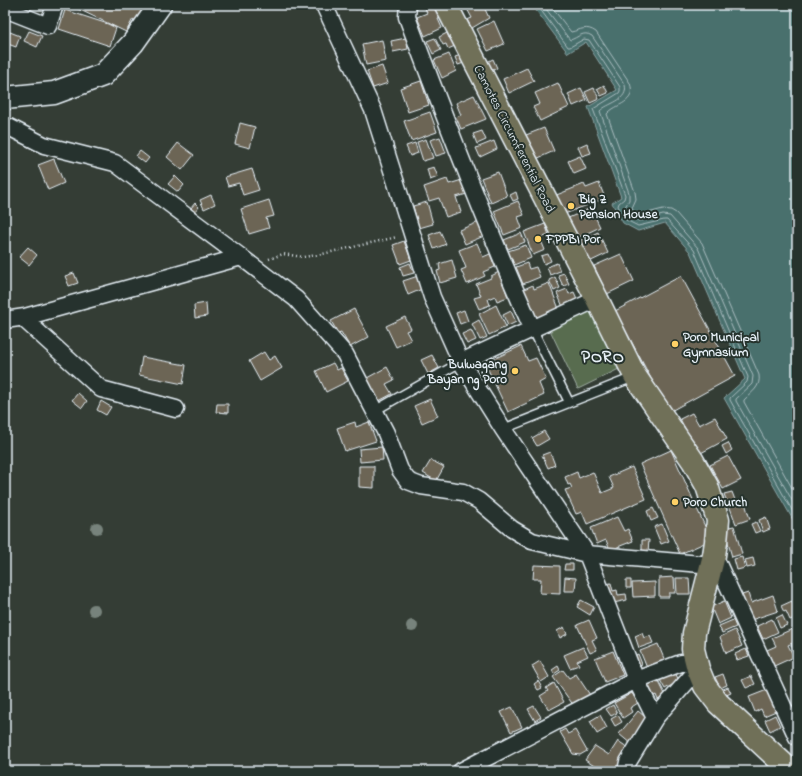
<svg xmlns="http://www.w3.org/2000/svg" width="802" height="776" viewBox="0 0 802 776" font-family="'Indie Flower',sans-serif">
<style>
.green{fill:#586c50;stroke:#a0aea4}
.water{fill:#4a6f6d;stroke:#89a3a5}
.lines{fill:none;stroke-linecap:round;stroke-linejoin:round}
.shore{stroke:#a9bdc0;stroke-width:1}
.building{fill:#6c6555;stroke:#e8f1f8}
.lane-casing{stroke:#e8f1f8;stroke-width:11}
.street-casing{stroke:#e8f1f8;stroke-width:19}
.secondary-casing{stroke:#e8f1f8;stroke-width:25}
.primary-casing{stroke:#e8f1f8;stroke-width:25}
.path{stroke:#e8f1f8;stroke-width:2.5;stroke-dasharray:1 3;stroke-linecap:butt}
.lane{stroke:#26332d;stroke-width:8}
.street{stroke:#26332d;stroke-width:16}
.secondary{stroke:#26332d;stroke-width:22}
.primary{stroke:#706f59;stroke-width:22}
.tree{fill:#77837b}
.poi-dot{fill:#ffd166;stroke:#26332d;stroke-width:1.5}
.labels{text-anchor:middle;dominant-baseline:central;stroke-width:4;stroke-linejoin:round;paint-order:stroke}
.street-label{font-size:13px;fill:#e8f1f8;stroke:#26332d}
.poi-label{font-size:13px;font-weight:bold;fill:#e8f1f8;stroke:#26332d;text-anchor:start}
.district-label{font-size:17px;font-weight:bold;letter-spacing:1px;fill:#e8f1f8;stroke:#26332d}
</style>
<rect width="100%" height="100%" fill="#343d35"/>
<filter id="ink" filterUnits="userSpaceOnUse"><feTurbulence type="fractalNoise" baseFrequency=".025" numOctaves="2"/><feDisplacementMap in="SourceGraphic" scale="8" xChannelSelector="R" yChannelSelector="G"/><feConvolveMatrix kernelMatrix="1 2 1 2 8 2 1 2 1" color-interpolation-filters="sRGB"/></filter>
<g filter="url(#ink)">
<path class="green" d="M593 310 621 368 578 389 550 330Z"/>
<path class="water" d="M532 5H797V527L724 398 745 379 690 252 665 223 638 231 623 223 612 203 621 197 588 107 617 90 586 42 568 53Z"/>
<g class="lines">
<path class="shore" d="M537 5 568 47H570L584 39 589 40 620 87V91L619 93 593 109 625 195 624 199 619 203 618 206 626 220 638 226 664 220H667L694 250 748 377 747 382 730 398V400L797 519
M543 5 570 40C578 38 583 30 592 36L625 85C629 101 607 103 600 111L629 193V200L625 207 630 216 639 221 663 215 670 216 698 248 753 376 752 384 736 399V401L797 509
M550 5 571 32C581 30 586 25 596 32L630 83C637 104 616 103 607 114L635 192 636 199 632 208 634 212 640 215 663 209 671 210 676 213 702 243 759 375C761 387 752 392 744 400V402L797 497"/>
</g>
<path class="building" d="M75 5H147L137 22 133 19 126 32 74 7Z
M433 5H437L443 17 438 19 442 28 425 36 417 17 427 13 425 8Z
M465 5H493L485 9 489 18 472 28 467 20 472 18Z
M65 10 108 24 116 28 110 46 59 29Z
M494 21 504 44 488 51 477 29Z
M29 31 42 36 37 47 24 41Z
M10 32 20 36 16 47 5 43Z
M447 33 449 38 451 37 455 46 448 49 446 44 443 45 439 37Z
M406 38 408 49 393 52 391 41Z
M435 38 441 50 433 54 427 41Z
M382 40 386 61 366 65 362 44Z
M449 54 456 71 442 78 434 60Z
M461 55 464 63 458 65 455 57Z
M493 59 497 68 491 71 487 62Z
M382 66 388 83 373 88 367 71Z
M527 68 534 81 509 93 503 79Z
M421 81 429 105 408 112 400 88Z
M558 83 569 107 540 121 533 107 540 104 535 93Z
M604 85 608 93 601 96 597 89Z
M581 88 587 100 573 106 568 94Z
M594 88 599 99 590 103 585 92Z
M474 95 486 119 461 129 456 117 461 115 456 103Z
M430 112 437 132 411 141 404 121Z
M240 123 255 127 250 148 235 144Z
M544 128 554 151 536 159 526 135Z
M482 131 486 140 477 144 473 134Z
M440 137 446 153 436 156 430 140Z
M426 139 433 158 423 161 417 142Z
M494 141 497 149 480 157 476 148Z
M178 143 194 155 182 170 167 157Z
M415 143 418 153 410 156 406 146Z
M587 143 591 153 582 156 578 147Z
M140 151 149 158 145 163 136 156Z
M580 156 586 169 574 174 568 161Z
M54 159 64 183 48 190 38 165Z
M434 167 438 177 430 180 427 169Z
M252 169 259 190 243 195 239 183 228 186 225 177Z
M498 172 507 196 491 203 481 178Z
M175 176 184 185 178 192 168 184Z
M447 179 449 184 462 180 467 194 456 197 461 212 446 217 439 198 429 201 424 187Z
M599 183 605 198 562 215 554 196 584 184 586 188Z
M516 192 518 199 513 201 510 195Z
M211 195 215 204 204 209 200 200Z
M269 200 274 216 266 218 269 228 249 234 241 209Z
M518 201 524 215 518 217 522 228 504 235 494 211Z
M427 202 433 224 419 228 413 206Z
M195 203 199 207 195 212 191 208Z
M591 208 600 227 575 239 566 219Z
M479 222 484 236 465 244 459 230Z
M545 224 549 235 540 238 545 250 533 255 524 232Z
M440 231 446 244 434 249 429 235Z
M598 232 608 253 585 264 575 243Z
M521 233 525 242 508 249 504 240Z
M404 241 411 260 400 264 393 245Z
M477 243 483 257 490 254 495 267 483 272 485 276 467 284 461 270 466 268 459 250Z
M526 245 531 258 514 265 508 251Z
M28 247 37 255 29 265 19 257Z
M548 254 551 261 544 264 541 256Z
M621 254 634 281 607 294 594 266Z
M452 260 457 278 440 283 437 271 440 270 439 264Z
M410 263 414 273 403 276 400 267Z
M527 263 529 269 536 267 540 277 523 284 516 267Z
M557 263 560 271 550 275 547 267Z
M499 272 508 297 497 301 495 296 488 299 490 305 479 309 474 298 481 296 476 284 491 278V276Z
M74 273 78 283 69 286 65 276Z
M564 273 569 284 563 286 558 275Z
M418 276 422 289 408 295 403 281Z
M681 276 735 376 669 412 615 311Z
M555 277 560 288 554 291 549 280Z
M549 283 559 309 536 318 524 289 533 285 534 289Z
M567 289 569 294 574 292 578 301 563 307 557 293Z
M206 303 207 316 195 318 194 305Z
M496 305 506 327 489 335 479 314Z
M354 309 369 337 350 347 341 332 338 333 331 321Z
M464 310 468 321 460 324 456 313Z
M511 311 516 322 508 326 503 315Z
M405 317 411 329 406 331 411 340 396 347 386 326Z
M479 320 487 337 480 340 472 324Z
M471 330 476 340 467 344 462 334Z
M521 346 528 361 536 358 546 379 539 383 544 395 508 412 485 363Z
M264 352 269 360 275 356 282 368 260 381 249 361Z
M432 355 439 368 428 374 421 360Z
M142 357 186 365 183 384 139 375Z
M333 363 337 370 341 368 348 381 326 392 316 371Z
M387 367 394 380 386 384 392 394 379 401 367 378Z
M78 393 87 401 82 408 72 400Z
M430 399 438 416 422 423 414 406Z
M101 401 111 407 106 415 97 410Z
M217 404H228V413L216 412Z
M692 413 699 425 715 417 727 439 699 454 680 419Z
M355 422 356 427 369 422 376 441 345 451 337 428Z
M544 431 549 439 537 446 532 438Z
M728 443 732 450 726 454 722 446Z
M382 447 383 460 360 462 359 449Z
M671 450 711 540 680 554 640 464Z
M550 452 555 465 548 468 542 455Z
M728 456 741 480 723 489 710 465Z
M431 460 444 467 436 481 423 473Z
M359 466H374V488L359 487Z
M632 467 646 499 587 524 582 512 576 514 565 490 572 488 570 484 568 485 565 477 577 472 579 478 593 472 602 493 614 488 609 477Z
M732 492 735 500 727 502 724 494Z
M744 500 750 519 736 524 729 505Z
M653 508 658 518 651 521 647 511Z
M617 517 624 531 628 529 633 541 610 550 606 540 597 544 591 528Z
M766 517 770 529 763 532 759 520Z
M756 522 760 531 755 533 751 524Z
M662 524 669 541 661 544 654 527Z
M734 526 742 554 732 557 724 528Z
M642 540H649L648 552H642Z
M742 557 745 568 737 570 734 559Z
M753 558 755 566 747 568 745 560Z
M565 564H573V570H564Z
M534 565 560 566V594L540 593 541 579H533Z
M565 577 576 578 575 591H564Z
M674 577 675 593H669V597H659V578Z
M676 578H689L690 594H677Z
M626 580H631V588H626Z
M655 582V596L633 597 632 583Z
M611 583 613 591 617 590 618 595 626 594 627 600 609 604 605 584Z
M748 593 751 603 773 595 778 611 748 621 739 596Z
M581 600 594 607 590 615 577 607Z
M724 601 731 618 718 624 711 607Z
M792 601 797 613V617L790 620 786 611 784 612 781 606Z
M782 615 787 625 780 628 776 618Z
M772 619 778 632 763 639 757 626Z
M589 620 597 638 592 640 597 650 590 653 577 625Z
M733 620 736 627 722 633 719 626Z
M564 627 567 634 560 638 557 631Z
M797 627V641L788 645 794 657 774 666 767 650 776 646 772 638Z
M735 630 742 646 726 653 720 637Z
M642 633 644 638 650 636 653 643 639 648 635 636Z
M797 643V655L796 656 791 645Z
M658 644 665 661 647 668 640 651Z
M583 647 588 656 577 661 579 665 570 668 564 655Z
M746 649 749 656 737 660 735 654Z
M613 651 623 675 605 682 595 658Z
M638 654 642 664 637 666 634 656Z
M540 661 549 677 541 682 532 666Z
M558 666 560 670 554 674 552 670Z
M563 670 569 678 576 674 590 695 574 706 553 677Z
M675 672 679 681 665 689 660 680Z
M723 674 727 685 720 688 715 677Z
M751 676 755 684 746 688 742 680Z
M658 680 666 696 658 700 656 695 652 697 646 686Z
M538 681 542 688 538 690 534 684Z
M554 683 564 702 549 710 540 696 548 691 546 688Z
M728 687 731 693 724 696 721 690Z
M767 690 776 711 764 716 761 709 755 712 749 697Z
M632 693 638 703 630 708 632 712 623 718 614 703Z
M613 705 617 713 611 716 606 709Z
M534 706 541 717 535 721 528 709Z
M512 707 522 727 511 732 501 712Z
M638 711 650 721 631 744 619 734Z
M600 715 607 728 597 734 590 721Z
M618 715 622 722 615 726 611 719Z
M775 715 780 726 770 731 765 720Z
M565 729 568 734 575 730 587 751 580 755 573 754 560 732Z
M618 741 630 749 615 771H602L585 760 595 746 609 755Z"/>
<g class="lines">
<g class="lane-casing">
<path id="lane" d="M532 328 569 402
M374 411 461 362
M503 429 634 377"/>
</g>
<g class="street-casing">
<path id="street" d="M324 5 373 110 432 297 461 362 503 429 587 554 636 680 681 663H696
M408 5 407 17C446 122 486 226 532 328
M5 9 48 26 55 5
M5 125 44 145 115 163 241 257 25 317 5 320
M241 257 296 299 345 354 386 433 400 470 408 481 421 486 463 492 479 501 512 529 532 541 587 554 712 565
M25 317 26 321 101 389 176 409
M461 362 597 299
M714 555 797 737
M655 718 698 669
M461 771 636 680 655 718 628 762 626 771"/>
</g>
<g class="secondary-casing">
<path id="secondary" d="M5 98 54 93 103 75 133 43 160 5"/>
</g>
<g class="primary-casing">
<path id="primary" d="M446 5 597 299 635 376 693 461 707 486 718 520 716 542 714 555 694 633 693 649 698 669 705 686 718 703 791 771"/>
</g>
<path class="path" d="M269 259 283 254 303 257 318 255 397 237"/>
<use href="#lane" class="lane"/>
<use href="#street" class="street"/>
<use href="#secondary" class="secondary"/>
<use href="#primary" class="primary"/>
</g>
<g class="tree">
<circle cx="97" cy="528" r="6"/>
<circle cx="94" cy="610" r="6"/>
<circle cx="412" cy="626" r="6"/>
</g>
</g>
<g class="poi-dot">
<circle cx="571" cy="206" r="4"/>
<circle cx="538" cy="239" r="4"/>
<circle cx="675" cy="344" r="4"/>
<circle cx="515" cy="371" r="4"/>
<circle cx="675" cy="502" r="4"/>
</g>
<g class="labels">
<g class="street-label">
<text transform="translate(514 139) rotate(63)">Camotes Circumferential Road</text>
</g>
<g class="poi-label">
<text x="579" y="199">Big Z<tspan x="579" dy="15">Pension House</tspan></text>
<text x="546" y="239">FPPBI Por</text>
<text x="683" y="337">Poro Municipal<tspan x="683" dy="15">Gymnasium</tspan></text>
<text x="507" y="364" text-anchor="end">Bulwagang<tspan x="507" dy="15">Bayan ng Poro</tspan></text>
<text x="683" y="502">Poro Church</text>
</g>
<g class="district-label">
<text x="603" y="357">PORO</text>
</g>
</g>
<rect width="802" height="776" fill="none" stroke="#26332d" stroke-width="20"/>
<rect x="10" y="10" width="782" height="756" fill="none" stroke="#e8f1f8" stroke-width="1.5" filter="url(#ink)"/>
</svg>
